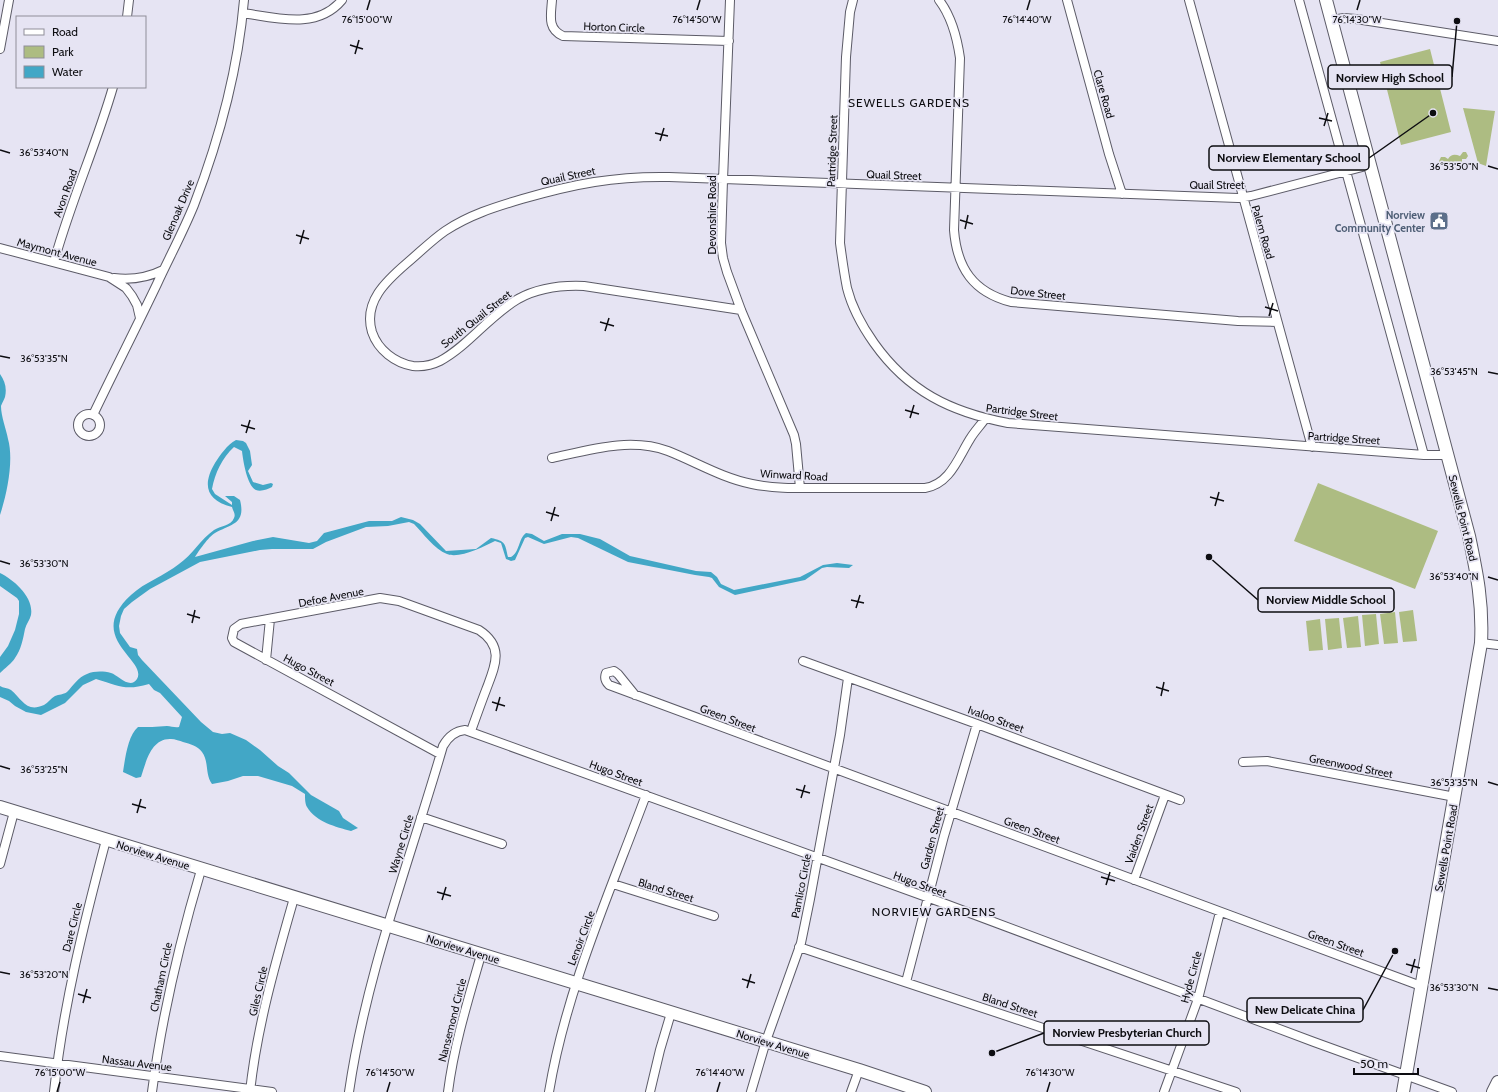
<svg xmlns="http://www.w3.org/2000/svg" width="1498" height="1092" viewBox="0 0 1498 1092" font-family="Cabin,sans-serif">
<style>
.green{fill:#adbc82}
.water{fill:#42a7c6}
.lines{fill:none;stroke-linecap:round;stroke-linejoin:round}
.street-casing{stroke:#5c5b67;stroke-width:10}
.secondary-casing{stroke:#5c5b67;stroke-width:14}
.street{stroke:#fff;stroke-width:8}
.secondary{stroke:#fff;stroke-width:12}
.ticks{fill:none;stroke:#0d0d11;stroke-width:1.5}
.labels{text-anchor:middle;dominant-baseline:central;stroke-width:3.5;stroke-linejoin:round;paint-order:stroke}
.street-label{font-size:11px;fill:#0d0d11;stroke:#e6e4f3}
.service-label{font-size:11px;font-weight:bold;fill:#4e5e75;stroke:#e6e4f3;text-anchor:end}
.neighbourhood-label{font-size:12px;letter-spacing:1px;fill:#0d0d11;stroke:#e6e4f3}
.ticks-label{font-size:10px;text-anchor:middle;fill:#0d0d11;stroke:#e6e4f3;stroke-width:3.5;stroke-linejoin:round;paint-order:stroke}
.leader{fill:none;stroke:#0d0d11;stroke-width:1.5}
.callout-dot{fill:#0d0d11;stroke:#e6e4f3;stroke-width:1.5}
.callout{fill:#e6e4f3;stroke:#0d0d11;stroke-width:1.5}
.callout-label{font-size:12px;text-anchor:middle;font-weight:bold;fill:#0d0d11}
</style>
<rect width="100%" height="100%" fill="#e6e4f3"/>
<path class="green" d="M1430 49 1451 132 1401 145 1380 62Z
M1463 108 1495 111 1486 166 1478 163Z
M1463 152H1466L1468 156 1466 159H1462V164L1459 168 1453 169 1448 164 1444 167 1439 164V161L1441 157H1445L1448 159C1451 154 1455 154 1460 156Z
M1318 483 1438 531 1415 589 1294 541Z
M1413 610 1417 641 1403 642 1399 612Z
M1395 612 1398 643 1384 644 1380 614Z
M1376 614 1379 644 1365 646 1362 615Z
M1358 616 1361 647 1347 648 1343 618Z
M1339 618 1342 648 1328 650 1325 619Z
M1320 619 1323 650 1309 651 1306 621Z"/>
<path class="water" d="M0 374C5 381 7 388 5 397 4 400 2 403 1 406 1 416 6 429 8 439 14 460 7 494 0 515Z
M236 440 243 441 246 443 250 451 252 465 248 471 253 482 263 485 271 483 273 484 272 487C268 489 261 492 256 490 247 486 243 460 242 451L234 447C222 458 215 473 212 489L215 494 232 505V502L225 496H234L240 500C246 524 232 524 215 533 209 536 198 552 195 557L253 541 273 537 309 543 317 541 324 533 369 521H392L401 517 413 520 420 524 446 551 476 549 491 538C506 541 505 544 508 557H511C520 552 518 539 526 533L532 534 544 541 562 534H580L600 539 630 556 696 571 711 572 717 577 721 584 734 590 800 577 823 565 837 563 853 565 849 568 827 567 822 568 805 580 735 595 719 587 712 578 709 577 695 575 628 562 578 538 571 537 544 544 528 537 525 538 515 560 511 561 506 559 501 543 495 541C483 547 459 559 447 554 434 549 423 533 414 524L409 522 388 526 366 527 326 542 313 549H272L260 550 200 562 150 589 132 602 124 609 121 616 119 626 120 633 130 647 137 649 138 655 142 660 201 722 213 732 222 734 230 733 246 740 260 750 278 766 289 773 311 795 339 811 343 818 358 828 351 831C336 827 316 822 307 807 305 804 305 798 305 794L292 786 258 776H243L228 781 212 784C205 775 209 761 202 752 198 746 190 744 183 742 180 741 175 739 171 739 151 738 146 762 141 777L136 778 123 772C125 759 128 735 138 727 147 727 157 727 167 726 171 726 175 728 179 727L182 717 160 693 154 690 149 684C125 691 120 686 96 679L83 685 65 703 41 715 26 712 15 706 9 701 0 697V686C3 688 8 688 11 690 22 699 26 713 44 705 48 703 51 698 55 696 59 694 63 695 67 692 73 686 78 677 87 674 94 671 103 671 111 673 118 675 130 690 137 679 148 660 84 638 131 595 145 582 164 576 179 564 192 555 201 539 214 530 220 526 231 526 234 518 236 514 233 511 232 507 206 500 202 485 215 463 220 455 227 445 236 440Z
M0 573C14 580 34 597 31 615 30 620 26 624 25 629 23 639 21 650 15 658 12 663 5 668 0 673V657L8 646 15 630 19 614V601L17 598 0 586Z"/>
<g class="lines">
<g class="street-casing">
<path id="street" d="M552 0C551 15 547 29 563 36L729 41
M730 0 723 180 721 243 723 258 727 272 741 310 794 435 796 444 800 488
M853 0 850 12 846 57 840 243C842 258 844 273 847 288 852 308 862 326 874 343 908 391 950 412 1008 423L1424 455H1447
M939 0C952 17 957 37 960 58L954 230C957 268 973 292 1011 302L1238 321 1277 322
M1067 0 1109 154 1122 194
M1189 0 1312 447
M1299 0 1424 455
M243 13C277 18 317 30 342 0
M127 17 129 0
M1332 20 1344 18 1356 19 1498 41
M0 49 9 0
M0 248 109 277 126 288 132 296 137 305 140 318
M54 262C70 203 96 146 113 87
M114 278C131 280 147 278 163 270
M741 310 584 286C561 285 538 288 518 299 489 316 468 346 440 361 432 365 422 367 413 366 395 363 378 350 372 332 363 302 386 281 407 263 420 252 432 240 445 231 469 215 495 207 522 199 574 184 614 176 669 177L1238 198 1251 196 1370 165
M78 425a11 11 0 1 1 22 0a11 11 0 1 1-22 0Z
M93 415C114 371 136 328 157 284 169 258 183 232 194 205 219 140 238 70 244 0
M552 458C589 450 630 437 668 451 696 462 722 478 752 484 776 489 801 488 825 488 858 488 891 488 925 488 950 484 958 458 970 439 974 432 980 426 985 419
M1481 643 1498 645
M266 660 270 619
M803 661 977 724 1180 800
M635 695 618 674 614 671 606 673C604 678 605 681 609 685L1421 986
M440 754 234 642 232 638 234 629 241 624 380 598 399 601 479 630C505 647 495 666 486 690 481 703 476 717 471 731
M1243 762 1267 761 1455 797
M421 817 502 844
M0 864 14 812
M1134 880 1165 795
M613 884 714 916
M799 947 1236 1092
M906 982 944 836 977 724
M0 1056 272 1092
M54 1092C63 1006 84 923 106 840
M152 1092C162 1015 179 944 201 870
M250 1092C257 1026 276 961 294 898
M349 1092C366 974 410 860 443 746 448 737 455 731 465 730L943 903 1314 1042 1452 1092
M448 1092C454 1045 468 1000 481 955
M549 1092C566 990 610 892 646 795
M650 1092 660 1050 671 1013
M751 1092 766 1041 801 943 810 899 840 735 848 678
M851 1092 859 1070
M1164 1092 1198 999 1220 912"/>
</g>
<g class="secondary-casing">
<path id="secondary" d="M1326 0 1469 536C1477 574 1483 603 1481 643L1403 1092
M0 807 618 996 859 1070 925 1092
M1493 1092 1498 1082"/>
</g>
<use href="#street" class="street"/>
<use href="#secondary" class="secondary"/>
</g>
<path class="ticks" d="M367 10 370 0M697 10 700 0M1027 10 1030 0M1357 10 1360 0M350 45 363 49M355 54 359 40M1319 118 1332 121M1324 126 1328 113M655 133 668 136M660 141 664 128M0 150 10 153M1488 166 1498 169M960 220 973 224M965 229 968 215M296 235 309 239M300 244 304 230M1265 307 1278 311M1269 316 1273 303M600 322 614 326M605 331 609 318M0 356 10 358M1488 372 1498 374M905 410 919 414M910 418 914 405M241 425 255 429M246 433 250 420M1210 497 1224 501M1215 506 1219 492M546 512 559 516M551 521 555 507M0 561 10 564M1488 577 1498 580M851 600 864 603M856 608 860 595M187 614 200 618M192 623 195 610M1156 687 1169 691M1161 696 1164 682M492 702 505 706M496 711 500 697M0 766 10 769M1488 782 1498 785M796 789 810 793M801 798 805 785M132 804 146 808M137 813 141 799M1101 877 1115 881M1106 885 1110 872M437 892 451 896M442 900 446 887M1406 964 1420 968M0 972 10 974M1411 973 1415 959M742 979 755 983M747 988 751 974M1488 988 1498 990M78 994 91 998M83 1003 87 989M57 1092 60 1082M387 1092 390 1082M717 1092 720 1082M1047 1092 1050 1082"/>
<defs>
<g id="civic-square" transform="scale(1)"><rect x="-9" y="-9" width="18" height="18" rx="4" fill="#5c6f8a" stroke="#e6e4f3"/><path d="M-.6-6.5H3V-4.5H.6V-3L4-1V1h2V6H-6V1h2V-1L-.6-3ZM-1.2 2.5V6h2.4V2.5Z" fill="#fff"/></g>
</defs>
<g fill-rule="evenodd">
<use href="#civic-square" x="1439" y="221"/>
</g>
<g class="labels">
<g class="street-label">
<text transform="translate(614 27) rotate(2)">Horton Circle</text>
<text transform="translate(1104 94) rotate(74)">Clare Road</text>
<text transform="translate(832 151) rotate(-88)">Partridge Street</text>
<text transform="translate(894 175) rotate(2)">Quail Street</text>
<text transform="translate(568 176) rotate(-12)">Quail Street</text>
<text x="1217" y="185">Quail Street</text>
<text transform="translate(65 193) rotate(-70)">Avon Road</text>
<text transform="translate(178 210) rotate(-67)">Glenoak Drive</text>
<text transform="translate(712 215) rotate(-90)">Devonshire Road</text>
<text transform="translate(1263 232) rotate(74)">Palem Road</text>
<text transform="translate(57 252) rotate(15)">Maymont Avenue</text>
<text transform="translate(1038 293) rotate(6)">Dove Street</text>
<text transform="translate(476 319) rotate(-38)">South Quail Street</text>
<text transform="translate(1022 412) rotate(7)">Partridge Street</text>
<text transform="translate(1344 438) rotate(4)">Partridge Street</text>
<text transform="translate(794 475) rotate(3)">Winward Road</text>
<text transform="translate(1463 518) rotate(76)">Sewells Point Road</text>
<text transform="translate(331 597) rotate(-11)">Defoe Avenue</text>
<text transform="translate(309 670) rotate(28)">Hugo Street</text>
<text transform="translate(728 718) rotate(21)">Green Street</text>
<text transform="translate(996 719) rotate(20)">Ivaloo Street</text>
<text transform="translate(1351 766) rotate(11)">Greenwood Street</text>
<text transform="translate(616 773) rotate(20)">Hugo Street</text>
<text transform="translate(1032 830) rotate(20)">Green Street</text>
<text transform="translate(1139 834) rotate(-70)">Vaiden Street</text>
<text transform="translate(932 838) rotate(-75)">Garden Street</text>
<text transform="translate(401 844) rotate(-73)">Wayne Circle</text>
<text transform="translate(1446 848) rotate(-80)">Sewells Point Road</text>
<text transform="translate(153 855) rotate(17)">Norview Avenue</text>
<text transform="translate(920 884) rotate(20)">Hugo Street</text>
<text transform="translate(801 886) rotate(-79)">Pamlico Circle</text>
<text transform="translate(666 890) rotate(17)">Bland Street</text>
<text transform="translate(72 927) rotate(-76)">Dare Circle</text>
<text transform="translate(581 938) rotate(-69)">Lenoir Circle</text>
<text transform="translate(1336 943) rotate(20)">Green Street</text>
<text transform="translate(463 949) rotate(17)">Norview Avenue</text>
<text transform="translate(161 977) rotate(-78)">Chatham Circle</text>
<text transform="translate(1191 977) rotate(-75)">Hyde Circle</text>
<text transform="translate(258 991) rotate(-77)">Giles Circle</text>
<text transform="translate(1010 1005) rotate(18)">Bland Street</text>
<text transform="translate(452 1020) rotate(-76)">Nansemond Circle</text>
<text transform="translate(773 1044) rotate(17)">Norview Avenue</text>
<text transform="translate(137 1063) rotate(7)">Nassau Avenue</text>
</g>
<g class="service-label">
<text x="1425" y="215">Norview<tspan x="1425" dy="13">Community Center</tspan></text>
</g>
<g class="neighbourhood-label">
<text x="909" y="102">SEWELLS GARDENS</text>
<text x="934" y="911">NORVIEW GARDENS</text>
</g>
</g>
<g class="ticks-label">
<text x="367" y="23">76°15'00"W</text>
<text x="697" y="23">76°14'50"W</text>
<text x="1027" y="23">76°14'40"W</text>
<text x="1357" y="23">76°14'30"W</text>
<text x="44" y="156">36°53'40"N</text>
<text x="1454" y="170">36°53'50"N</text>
<text x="44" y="362">36°53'35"N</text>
<text x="1454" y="375">36°53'45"N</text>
<text x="44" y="567">36°53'30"N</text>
<text x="1454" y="580">36°53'40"N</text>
<text x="44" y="773">36°53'25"N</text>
<text x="1454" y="786">36°53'35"N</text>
<text x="44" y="978">36°53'20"N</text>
<text x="1454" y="991">36°53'30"N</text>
<text x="60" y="1076">76°15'00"W</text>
<text x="390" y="1076">76°14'50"W</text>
<text x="720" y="1076">76°14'40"W</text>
<text x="1050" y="1076">76°14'30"W</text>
</g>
<path class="leader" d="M1457 21L1452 77M1433 113L1369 158M1209 557L1258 600M1395 951L1363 1010M992 1053L1044 1033"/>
<g class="callout-dot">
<circle cx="1457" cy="21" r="4"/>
<circle cx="1433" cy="113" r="4"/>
<circle cx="1209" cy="557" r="4"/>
<circle cx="1395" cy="951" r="4"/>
<circle cx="992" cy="1053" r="4"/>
</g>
<g class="callout">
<rect x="1328" y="65" width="124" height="24" rx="4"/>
<rect x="1209" y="146" width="160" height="24" rx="4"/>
<rect x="1258" y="588" width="136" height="24" rx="4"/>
<rect x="1247" y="998" width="116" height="24" rx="4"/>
<rect x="1044" y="1021" width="165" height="24" rx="4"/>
</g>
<g class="callout-label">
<text x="1390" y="82">Norview High School</text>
<text x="1289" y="162">Norview Elementary School</text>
<text x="1326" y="604">Norview Middle School</text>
<text x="1305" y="1014">New Delicate China</text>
<text x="1127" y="1037">Norview Presbyterian Church</text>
</g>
<rect x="16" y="16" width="130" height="72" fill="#e6e4f3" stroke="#8f8e99"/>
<rect x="24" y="29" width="20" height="6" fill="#ffffff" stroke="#8f8e99"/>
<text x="52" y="36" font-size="12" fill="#0d0d11">Road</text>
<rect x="24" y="46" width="20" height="12" fill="#adbc82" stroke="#8f8e99"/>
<text x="52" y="56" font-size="12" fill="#0d0d11">Park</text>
<rect x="24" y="66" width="20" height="12" fill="#42a7c6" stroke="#8f8e99"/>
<text x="52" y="76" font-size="12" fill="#0d0d11">Water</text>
<path d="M1354 1068v6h64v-6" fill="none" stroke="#0d0d11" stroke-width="2"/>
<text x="1360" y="1068" font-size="12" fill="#0d0d11" stroke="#e6e4f3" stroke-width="3" paint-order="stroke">50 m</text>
</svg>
